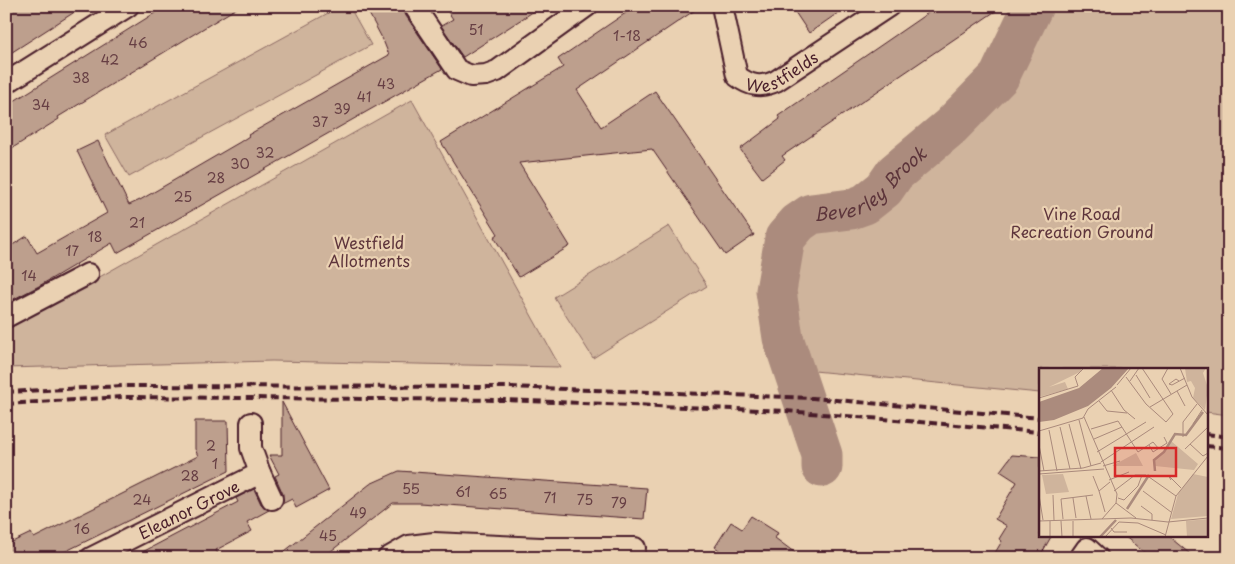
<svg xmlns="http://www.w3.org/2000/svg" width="1235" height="564" viewBox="0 0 1235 564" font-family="'Playpen Sans',sans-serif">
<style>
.green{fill:#cfb49c;stroke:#8c6a64}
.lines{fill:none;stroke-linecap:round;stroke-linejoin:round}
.stream{stroke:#84605c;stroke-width:7}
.river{stroke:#ab8b7d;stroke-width:41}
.building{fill:#bd9f8d;stroke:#4a1f2b}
.minor-casing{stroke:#4a1f2b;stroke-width:24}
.minor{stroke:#ead1b2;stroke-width:20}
.rail{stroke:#4a1f2b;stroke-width:4;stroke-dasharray:8 4;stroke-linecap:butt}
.labels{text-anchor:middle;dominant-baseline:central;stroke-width:4.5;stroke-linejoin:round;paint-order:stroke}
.number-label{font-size:14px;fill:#673f44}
.street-label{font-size:16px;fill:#4a1f2b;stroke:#ead1b2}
.park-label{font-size:16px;fill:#5e353c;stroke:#ead1b2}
.water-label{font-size:18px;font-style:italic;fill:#5d353b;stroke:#ead1b2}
.inset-river{fill:none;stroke:#ab8b7d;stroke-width:2.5}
.inset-road{fill:none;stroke:#aa8a7c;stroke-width:1}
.view{fill:#d62828;fill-opacity:0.15;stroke:#d62828;stroke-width:2.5}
.inset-edge{fill:none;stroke:#4a1f2b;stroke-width:2.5}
</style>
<rect width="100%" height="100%" fill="#ead1b2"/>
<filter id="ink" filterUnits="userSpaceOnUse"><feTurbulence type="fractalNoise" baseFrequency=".02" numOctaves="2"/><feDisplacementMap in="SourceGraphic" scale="10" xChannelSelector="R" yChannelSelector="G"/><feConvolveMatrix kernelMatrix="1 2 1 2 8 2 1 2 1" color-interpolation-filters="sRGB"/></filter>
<g filter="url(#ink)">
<path class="green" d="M341 6H349L371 45 129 177 105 135Z
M1044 6H1229V415L1206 412V369H1040V393L804 370 789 320 788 303V281L791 263 800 239 813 228 824 224 861 221 885 205 911 174 984 113 1009 83 1017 71Z
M412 100 560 367 272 361 6 368V330Z
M669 226 707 286 593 358 554 297Z"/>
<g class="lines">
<path class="stream" d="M782 220V231L785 238"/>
<path class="river" id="s1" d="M822 467V455L783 338 776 291 785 238 798 223 811 214 851 209 865 204 884 189 895 173 950 127 999 77 1033 6"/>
</g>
<path class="building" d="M6 6H84L6 56Z
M166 6H240L58 117 59 119 6 152V106Z
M365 6H402L404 13 442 69 117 253 112 243 39 286 6 303V249L27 236 37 253 107 213 77 151 98 141 129 205 140 200 240 142 249 136 248 135 389 55 383 40Z
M444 6H542L463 57 441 26 453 19Z
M636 6H701L577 90 601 127 655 91 754 235 725 255 652 149 519 163 570 246 519 277 494 237 498 234 441 142 563 67 558 59Z
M791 6H848L809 33Z
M938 6H1003L782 156 785 160 762 178 740 149 780 119 778 116Z
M282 402 329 490 296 508 292 499 282 504 283 494 275 476 279 474 269 455H282Z
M195 421H228L229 471 52 558H6V545L31 533 34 538 198 456 195 449Z
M1012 455 1040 457V535H1052L1039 558H992L1002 541 999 539 1007 526 995 519 1017 482 1000 471Z
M399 471 647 488 644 519 419 503H393L322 558H276L370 484Z
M254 489 261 504 269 510 247 522 252 531 216 550 220 558H131L238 502 236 498Z
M751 516 778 533 775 538 802 558H730L715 547 731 522 742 529Z
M1123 535H1167L1195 558H1151Z"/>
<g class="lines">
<g class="minor-casing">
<g id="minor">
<path d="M414 6 457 70 471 76 486 75 497 71 587 6"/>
<path id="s2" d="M722 6 737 76C750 86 761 88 776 81L889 6"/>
<path d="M6 83 128 6"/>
<path d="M6 317 88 274"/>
<path d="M251 423V448L260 473"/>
<path id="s3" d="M91 558 260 473 272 499"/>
<path d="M388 558 409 546 434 543 541 548H635"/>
<path d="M1080 558 1087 548 1098 558"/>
</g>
</g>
<use href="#minor" class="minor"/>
<path class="rail" d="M6 392 123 386 509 387 813 398 1040 418
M6 404 122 397 504 400 786 411 1040 432
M1206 434 1229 437
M1206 446 1229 448"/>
</g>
</g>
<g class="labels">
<g class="number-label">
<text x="476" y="29">51</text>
<text x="627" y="35">1-18</text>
<text x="138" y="42">46</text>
<text x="110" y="59">42</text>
<text x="81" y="77">38</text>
<text x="386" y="83">43</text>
<text x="364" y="96">41</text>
<text x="41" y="104">34</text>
<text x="342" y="108">39</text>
<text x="320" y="121">37</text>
<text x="265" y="152">32</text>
<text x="240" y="163">30</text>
<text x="216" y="177">28</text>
<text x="183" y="196">25</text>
<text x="137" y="222">21</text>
<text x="95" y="236">18</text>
<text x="72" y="250">17</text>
<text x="29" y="275">14</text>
<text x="211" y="445">2</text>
<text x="215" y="463">1</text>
<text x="190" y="475">28</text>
<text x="411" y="488">55</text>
<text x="463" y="491">61</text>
<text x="498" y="493">65</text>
<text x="550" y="497">71</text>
<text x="142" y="499">24</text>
<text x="585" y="499">75</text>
<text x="619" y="502">79</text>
<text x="358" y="512">49</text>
<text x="82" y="528">16</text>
<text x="328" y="535">45</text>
</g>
<g class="street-label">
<text stroke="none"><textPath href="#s2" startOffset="122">Westfields</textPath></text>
<text stroke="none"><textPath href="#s3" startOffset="109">Eleanor Grove</textPath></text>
</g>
<g class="park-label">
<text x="1082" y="213">Vine Road<tspan x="1082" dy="18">Recreation Ground</tspan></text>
<text x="369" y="242">Westfield<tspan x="369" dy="18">Allotments</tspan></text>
</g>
<g class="water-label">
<text stroke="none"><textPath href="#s1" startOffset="341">Beverley Brook</textPath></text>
</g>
</g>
<g transform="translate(1039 368)">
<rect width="169" height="169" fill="#ead1b2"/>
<path d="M0 0H42L43 3 10 19 26 14 29 21 0 29ZM146 0H167L164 5 169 20 166 42 154 30 156 20 152 13 148 14ZM132 73 159 96 155 102 116 98 115 92 124 86ZM97 85 104 98H73ZM24 106 30 124 7 126 3 107ZM154 106 169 109V148L132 151 139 126ZM169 151V169H148L147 153Z" fill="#cfb49c"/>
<path d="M64 0H90L72 20 49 38 15 52 0 54V34L40 20Z" fill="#ab8b7d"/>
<path class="inset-river" d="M116 103 115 92 125 84 136 66 147 67 164 44M88 141 110 107M61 169 77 152"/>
<path class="inset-road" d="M129 0 123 11 132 26M141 0 153 29 169 47M97 7 111 30M87 9 107 36 127 54 134 46 103 0M91 13 100 0M140 13 137 11 130 16 133 17 146 10M78 17 92 0M72 22 85 42 96 51M138 23 146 38M0 30 39 18 36 9 45 0M60 33 68 43 88 45M111 39 148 17M45 49 78 126 77 135M40 52 52 98M30 56 42 101M154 56 163 42M21 59 31 101M52 61 79 53 99 84 114 74 120 81M10 62 18 103M0 63 44 50 49 41 77 19M144 69V54L158 36M55 71 83 59M151 76 164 88 169 85M0 77 5 103M110 77 114 84 128 75 125 69M146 81 169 59M58 84 107 54M62 94 115 59M64 98 81 93M0 103 44 100 62 95M0 106 65 101M54 108 60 123M110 109 137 128M70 112 90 104M132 112 129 107 142 120M75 123 96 107H107M104 123 132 144M0 127 4 152M14 127 15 152M47 128 52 151M34 130 37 150M79 130 85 132 99 118 103 107M102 138 113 146V152M66 144 60 123 71 114M24 151 22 131 54 127M63 151 77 135 97 150M0 153 92 150 129 154 169 150M11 153V169M22 153 23 169M34 153V169M72 160 75 164H88M66 169 80 154 99 155 127 167M126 169 137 128 169 88"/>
<path class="view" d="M76 80H137V108H76Z"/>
<rect width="169" height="169" class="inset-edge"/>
</g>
<rect width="1235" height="564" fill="none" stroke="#ead1b2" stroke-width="25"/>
<rect x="12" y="12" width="1210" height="539" fill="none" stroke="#4a1f2b" stroke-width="2" filter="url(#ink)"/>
</svg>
